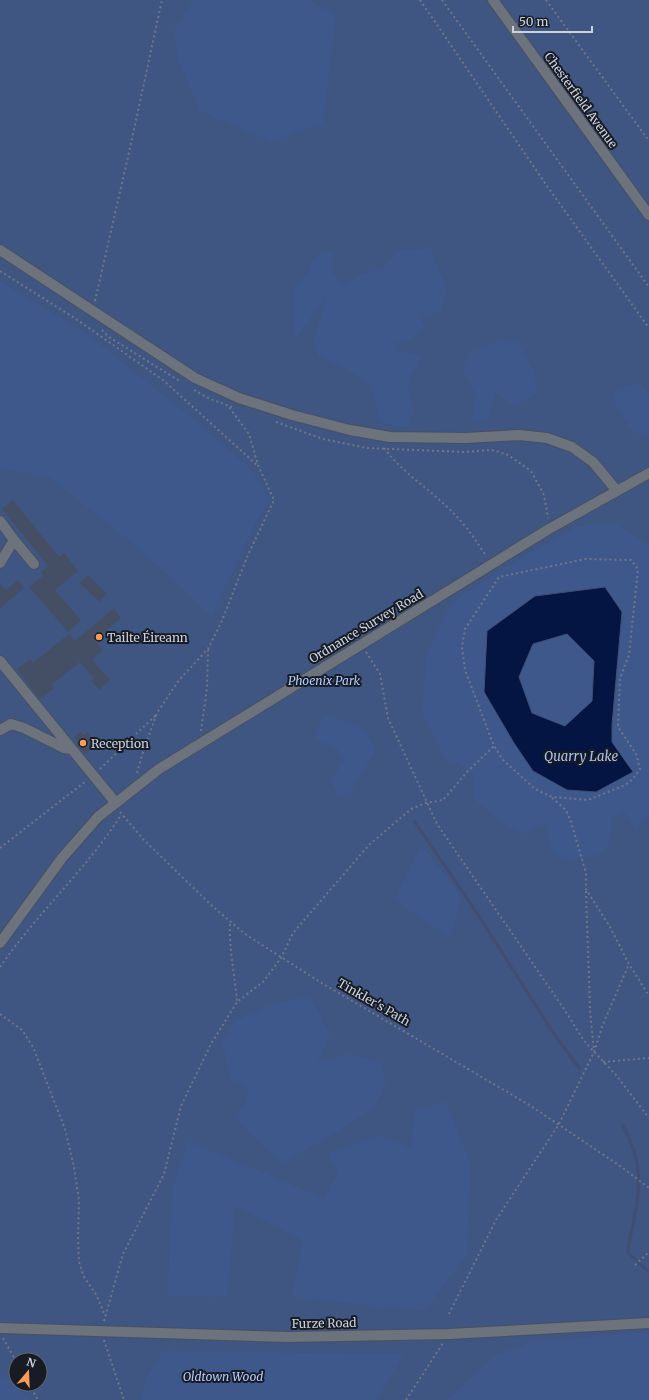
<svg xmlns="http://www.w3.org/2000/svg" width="649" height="1400" viewBox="0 0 649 1400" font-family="Merriweather,serif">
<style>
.green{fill:#3f5582;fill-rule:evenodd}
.forest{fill:#3f588c}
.water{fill:#051543;stroke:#414e72;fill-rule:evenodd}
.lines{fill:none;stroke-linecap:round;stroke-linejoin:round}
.stream{stroke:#414e72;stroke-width:3}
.building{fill:#444f65}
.minor-casing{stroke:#465063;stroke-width:12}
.path{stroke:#6f7788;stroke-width:2;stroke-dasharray:2 3;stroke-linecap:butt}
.minor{stroke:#6d737d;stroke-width:10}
.poi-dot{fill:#fe9c57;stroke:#161b24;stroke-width:1.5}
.labels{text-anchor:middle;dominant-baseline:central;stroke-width:4;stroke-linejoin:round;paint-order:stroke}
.street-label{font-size:12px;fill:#ccd3e0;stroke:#161b24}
.poi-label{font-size:12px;fill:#ccd3e0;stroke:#161b24;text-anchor:start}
.park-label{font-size:12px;font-style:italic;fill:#b4ccfc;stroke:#161b24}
.water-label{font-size:13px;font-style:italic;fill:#aac2f1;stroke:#161b24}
</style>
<rect width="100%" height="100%" fill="#293347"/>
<path class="green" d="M0 0H649V1400H0ZM16 1360H40V1384H16Z"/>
<path class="forest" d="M194 0H309L336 15 323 123 271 142 200 111 177 57 174 29Z
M431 248 436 264 447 288 440 312 420 315 425 328 411 339 395 343 398 351 422 355C411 377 402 383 415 407L408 428 381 422 370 386 345 368 318 356 314 343 326 296 295 340 293 290 307 275 314 257 332 251V271L342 286 362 274 384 267 398 250Z
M0 281 87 334 188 415 252 470 271 499 257 520 211 616 135 545 46 475 0 469Z
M505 340 518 343C528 359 537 373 537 393L515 406 495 393 488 420 472 422 476 394 462 371 469 352Z
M641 383 649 394V437L633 432 612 398 617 389Z
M617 525 649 544V814L635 830 624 811 611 819C614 860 597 856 563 860L551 849 547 825 524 834 500 822 474 799 475 776 459 764 446 760 422 713 426 655 450 606 464 594 524 556 577 526Z
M325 716 363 727 376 750 350 793 338 795 330 781 344 761 336 748 314 739 317 728Z
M421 845 462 897 450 938 394 900Z
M310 996 330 1034 318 1063 350 1053 381 1063 386 1083 374 1108 325 1139 282 1163 251 1135 235 1118 247 1100 248 1088 231 1080 222 1042 236 1020 267 1006Z
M446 1101 470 1163 467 1254 425 1311 292 1297 303 1241 235 1206 227 1297 167 1296 173 1186 188 1141 324 1198 338 1172 327 1154 378 1135 412 1148 414 1111Z
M649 1332V1400H447L493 1356 532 1342Z
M163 1351 404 1354 377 1400H140L149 1373Z
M0 1376 9 1377 31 1400H0Z"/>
<path class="water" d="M605 587 622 612 612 725V742L633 772 596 792 567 790 533 771 514 743 484 692 487 631 535 596ZM567 634 594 661 592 701 565 726 532 713 519 677 533 644Z"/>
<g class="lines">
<path class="stream" d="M414 821 473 907 552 1031 579 1068
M623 1126C649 1171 637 1201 628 1249V1253L649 1272"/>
</g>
<path class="building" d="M13 500 59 557 64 553 78 571 55 590 81 620 68 632 29 587 43 576 41 572 48 566 2 509Z
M88 575 107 594 99 602 80 583Z
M18 580 24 588 0 608V583L6 590Z
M114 608 121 618 95 640 103 650 92 660 110 680 99 690 91 681 94 678 80 662 51 685 54 688 40 699 17 669 30 659 33 663 69 634 75 641Z
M81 732 84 735 88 732 93 739 90 742 94 747 85 754 76 744 78 742 74 737Z"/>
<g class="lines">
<g class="minor-casing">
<path id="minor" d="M493 0 649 215
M0 250 195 378 239 398 292 415 350 430 390 437 466 438 519 435 547 438 572 447 593 462 617 491
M0 521 14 540 0 563
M14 540 34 564
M0 661 115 802
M0 730 11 724 24 728 64 748 71 749
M0 943 62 858 98 817 159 769 549 529 649 473
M0 1328 288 1337 449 1334 649 1323"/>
</g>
<path class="path" d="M420 0 547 186 649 328
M442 0 649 287
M546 0 649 141
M0 271 76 319 163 380 257 465
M95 301 128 157 162 0
M102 330 109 337 181 382
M194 390 208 398 232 407
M276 422 323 439 367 448 465 452 492 450 508 455 531 471 544 495 548 518
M384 448C401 471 425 486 445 505 462 520 474 537 486 556
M366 652 380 674 388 718 437 824 566 1012 584 1041 616 1075 649 1118
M201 731 207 688 208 650
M100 769 157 714
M137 773 143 752 157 713 179 680 208 649 221 623 248 555 274 500 258 465 249 434 229 407
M552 798 566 810 571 822 586 873V889L610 927 629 964 649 996
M120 812 144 840 211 905 245 934 320 982 531 1106 620 1166 649 1188
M0 848 86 781
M586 891 590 1010 594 1051
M230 924C229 950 235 976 237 1002
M0 967C37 913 86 870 121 815
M0 1014 22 1030 33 1047 65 1129 74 1167 79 1201 78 1240 79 1262 84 1277 97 1296 105 1316
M603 1062 649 1058
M635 1265 649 1252
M449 1314 496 1220 559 1124 594 1052 603 1024 629 964
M104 1321 123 1254 164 1174 181 1106 211 1044 237 1002 263 982 281 958 293 933 369 845 411 809 426 803 443 800 468 771 494 746 465 670 462 647 465 629 499 577 586 559 631 560 638 569 629 655 620 678 618 727 636 754 640 769 632 780 625 785 588 800 552 797 535 789 503 760 494 746
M3 1338 16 1361
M104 1340 124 1400
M29 1384 38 1400
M406 1400 443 1343"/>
<use href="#minor" class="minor"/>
</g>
<g class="poi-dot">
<circle cx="99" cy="637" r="4"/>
<circle cx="83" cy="743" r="4"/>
</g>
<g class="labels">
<g class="street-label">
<text transform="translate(581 100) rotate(54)">Chesterfield Avenue</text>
<text transform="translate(366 626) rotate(-31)">Ordnance Survey Road</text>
<text transform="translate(374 1002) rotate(30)">Tinkler's Path</text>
<text transform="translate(324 1323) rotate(-1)">Furze Road</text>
</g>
<g class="poi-label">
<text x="107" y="637">Tailte Éireann</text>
<text x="91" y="743">Reception</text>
</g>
<g class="park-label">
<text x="324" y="680">Phoenix Park</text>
<text x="223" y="1376">Oldtown Wood</text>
</g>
<g class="water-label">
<text x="581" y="756">Quarry Lake</text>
</g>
</g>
<g transform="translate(28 1372) rotate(19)"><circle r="19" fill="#161b24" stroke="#5f656f"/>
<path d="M0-3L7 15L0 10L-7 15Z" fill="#fe9c57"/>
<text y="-6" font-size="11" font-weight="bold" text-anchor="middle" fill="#ccd3e0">N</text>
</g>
<path d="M513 26v6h79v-6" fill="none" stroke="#ccd3e0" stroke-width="2"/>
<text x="519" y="26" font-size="12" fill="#ccd3e0" stroke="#161b24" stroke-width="3" paint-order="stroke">50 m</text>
</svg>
